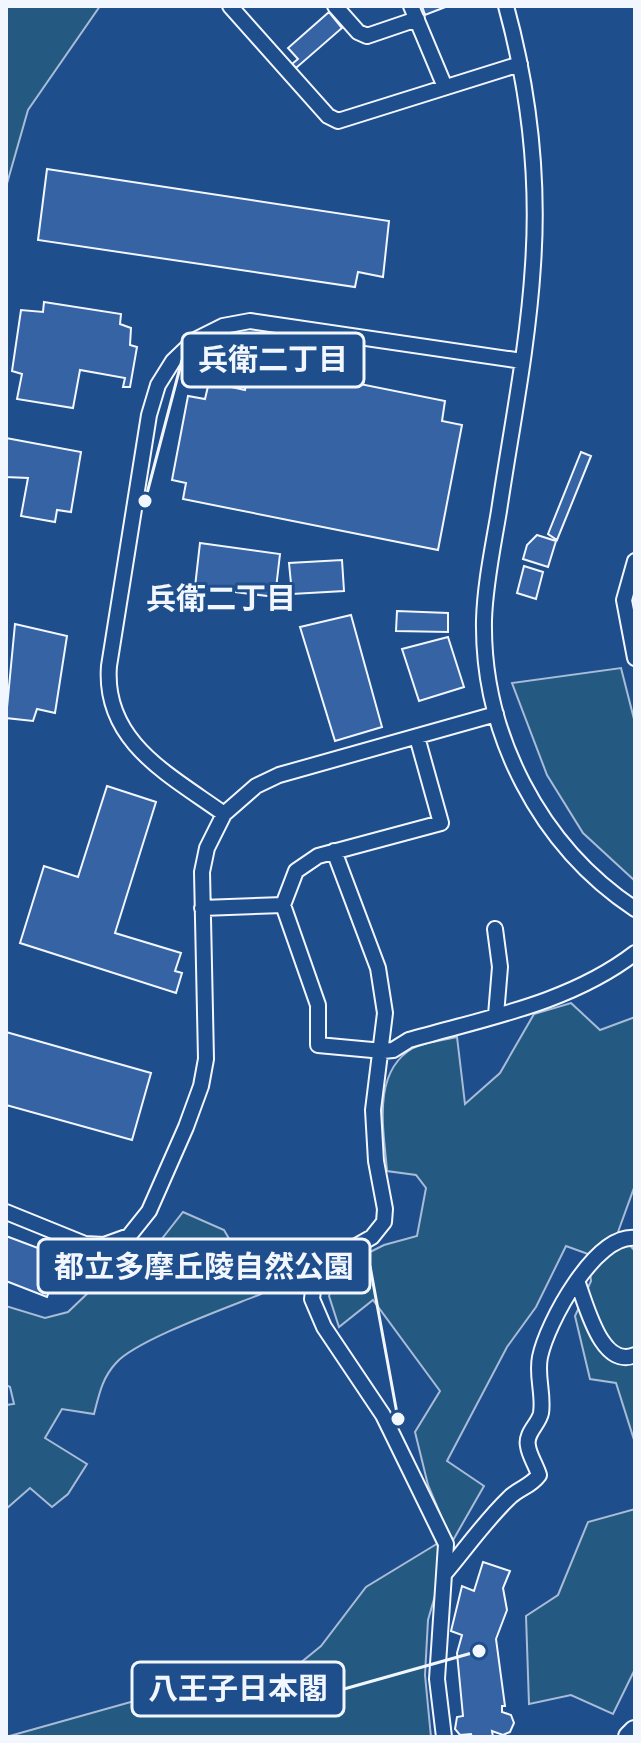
<svg xmlns="http://www.w3.org/2000/svg" width="641" height="1743" viewBox="0 0 641 1743" font-family="'Roboto Condensed','Noto Sans JP',sans-serif">
<style>
.green{fill:#245a82;stroke:#a8bbd7;stroke-width:2}
.building{fill:#3563a3;stroke:#f2f6ff;stroke-width:2}
.lines{fill:none;stroke-linecap:round;stroke-linejoin:round}
.minor-casing{stroke:#f2f6ff;stroke-width:18}
.highway-casing{stroke:#f2f6ff;stroke-width:26}
.minor{stroke:#1f4e8c;stroke-width:14}
.highway{stroke:#1f4e8c;stroke-width:22}
.labels{text-anchor:middle;dominant-baseline:central;stroke-width:6;stroke-linejoin:round;paint-order:stroke}
.neighbourhood-label{font-size:30px;font-weight:bold;fill:#f2f6ff;stroke:#1f4e8c}
.leader{fill:none;stroke:#f2f6ff;stroke-width:3}
.callout-dot{fill:#f2f6ff;stroke:#1f4e8c;stroke-width:3}
.callout{fill:#1f4e8c;stroke:#f2f6ff;stroke-width:3}
.callout-label{font-size:30px;text-anchor:middle;font-weight:bold;fill:#f2f6ff}
</style>
<rect width="100%" height="100%" fill="#1f4e8c"/>
<path class="green" d="M6 6H100L28 110 6 187Z
M621 668 635 723V881L583 833 547 775 512 683Z
M571 1003 600 1030 635 1017V1185L618 1232 635 1251V1443L616 1383 590 1379 575 1316 591 1281 588 1254 566 1246 536 1307 507 1347 447 1461 484 1486 452 1542 428 1485 415 1432 440 1391 373 1300 339 1327 329 1296 340 1267 384 1245 417 1236 426 1188 416 1175 387 1171C384 1131 371 1072 413 1048 425 1042 444 1040 457 1037L465 1104 500 1073 534 1014Z
M183 1212 224 1230 261 1294C229 1307 136 1340 116 1363 102 1378 99 1395 94 1414L62 1409 45 1438 87 1464 68 1494 52 1507 30 1488 6 1509V1405L14 1404 10 1387 6 1385V1306L45 1318 68 1312 114 1268 146 1259Z
M635 1509V1669L613 1714 571 1695 529 1704 526 1616 558 1595 588 1522Z
M440 1542 439 1582 428 1620 425 1675 431 1737H6L202 1682 222 1681 252 1687 288 1673 321 1646 366 1587Z"/>
<path class="building" d="M422 6H448L425 15Z
M329 12 342 28 296 68 292 64 298 59 288 48Z
M47 169 389 221 383 277 358 272 355 287 38 240Z
M44 302 121 314 120 324 131 328 130 345 137 347 130 387H123L125 378 80 370 73 408 17 399 22 374 12 371 21 310 43 312Z
M250 362 445 401 442 421 462 425 438 550 183 499 186 483 172 480 188 396 205 399 209 382 245 390Z
M6 438 81 452 71 512 57 510 55 522 21 516 28 478 6 477Z
M581 452 591 456 557 540 548 534Z
M537 535 556 541 548 567 523 559 527 545Z
M200 543 280 554 275 597 195 587Z
M342 560 344 591 292 594 289 563Z
M524 566 543 572 536 599 517 593Z
M397 611 448 613V632L396 631Z
M351 615 382 727 335 741 300 627Z
M15 624 67 636 55 713 37 709 33 721 6 718Z
M448 637 464 687 419 701 402 649Z
M107 786 156 802 115 933 181 953 175 971 182 973 176 993 20 943 44 866 78 877Z
M6 1032 151 1073 132 1140 6 1105Z
M6 1236 62 1257 47 1297 6 1281Z
M483 1562 510 1571 503 1588 507 1610 496 1639 505 1706H502V1712L511 1715 514 1723 510 1732 503 1735 492 1731 493 1737H472L471 1734 460 1735 455 1729 457 1717 463 1716 457 1653 462 1635 451 1631 462 1586 474 1591Z"/>
<g class="lines">
<g class="minor-casing">
<path id="minor" d="M230 6 328 116 338 121 520 64
M335 6 358 32 367 36 417 19
M411 6 445 87
M506 6C529 90 539 178 533 265 528 347 511 430 499 511 493 547 485 584 484 620 482 734 540 846 635 909
M635 561 624 600 635 658
M417 737 441 823 318 856 296 871 283 905 318 1005V1045L383 1051 393 1050 409 1040C486 1018 570 1003 635 953
M224 814C170 775 103 742 109 666L149 415 158 385 173 361 195 340 223 326 250 321 522 361
M334 851 378 968 385 1013 373 1110 376 1161 385 1209 384 1222 372 1237 321 1266 315 1274 312 1299 324 1327 383 1415 446 1544 437 1679 444 1737
M202 908 283 905
M495 929 500 967 496 1015
M6 1212 85 1244 104 1245 129 1236 149 1211 186 1127 201 1086 206 1059 202 872 207 848 224 814 256 786 279 775 496 714
M577 1281C586 1303 601 1370 635 1355
M446 1572C467 1547 486 1520 509 1498 519 1488 530 1487 539 1475 536 1465 529 1455 528 1446 525 1433 539 1424 541 1413 544 1394 536 1376 540 1357 547 1323 595 1234 635 1238"/>
</g>
<g class="highway-casing">
<path id="highway" d="M630 1737 635 1732"/>
</g>
<use href="#minor" class="minor"/>
<use href="#highway" class="highway"/>
</g>
<g class="labels">
<g class="neighbourhood-label">
<text x="221" y="598">兵衛二丁目</text>
</g>
</g>
<path class="leader" d="M145 501L182 360M398 1419L370 1266M479 1651L344 1689"/>
<g class="callout-dot">
<circle cx="145" cy="501" r="8"/>
<circle cx="398" cy="1419" r="8"/>
<circle cx="479" cy="1651" r="8"/>
</g>
<g class="callout">
<rect x="182" y="333" width="182" height="54" rx="8"/>
<rect x="38" y="1239" width="332" height="54" rx="8"/>
<rect x="132" y="1662" width="212" height="54" rx="8"/>
</g>
<g class="callout-label">
<text x="273" y="370">兵衛二丁目</text>
<text x="204" y="1277">都立多摩丘陵自然公園</text>
<text x="238" y="1699">八王子日本閣</text>
</g>
<rect width="641" height="1743" fill="none" stroke="#f2f6ff" stroke-width="16"/>
</svg>
